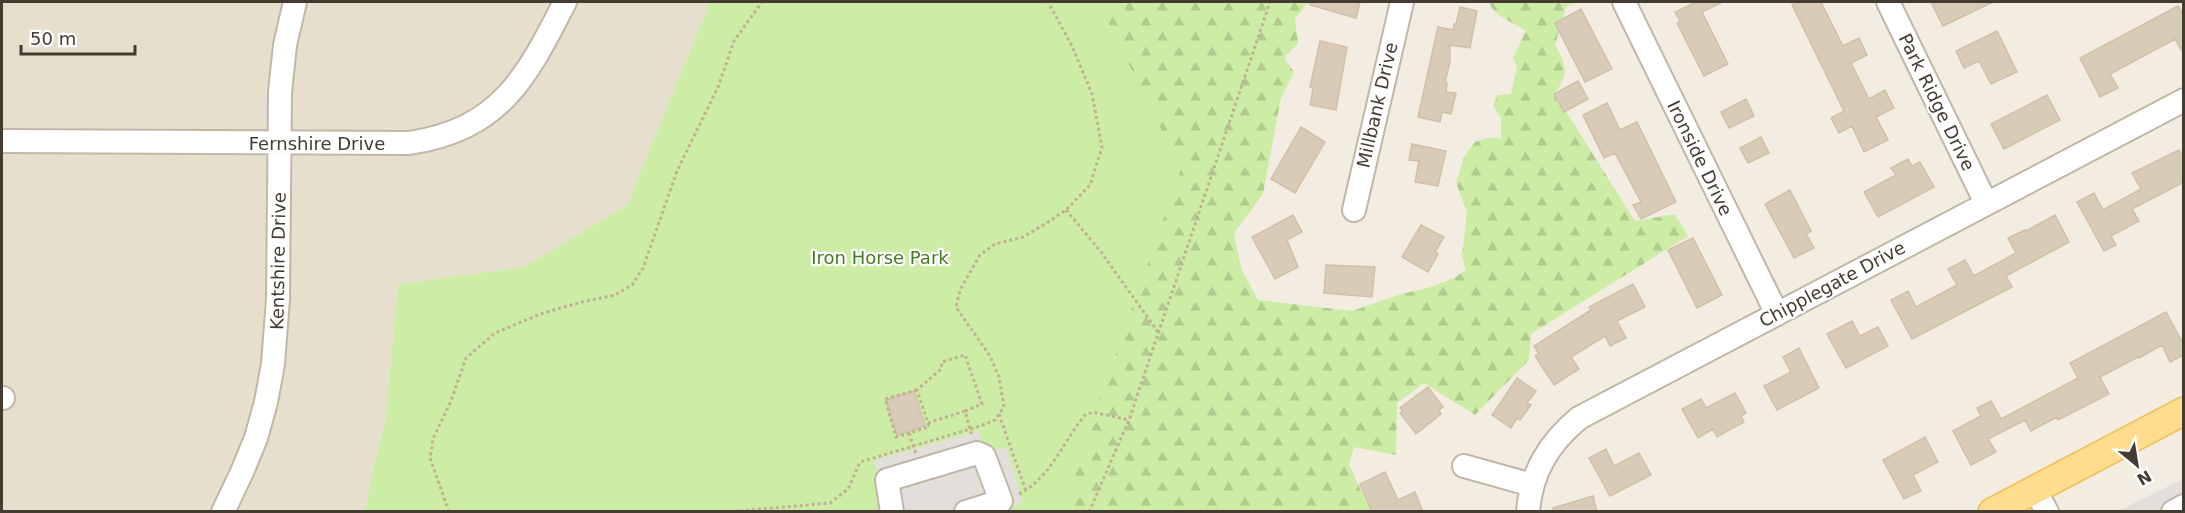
<svg xmlns="http://www.w3.org/2000/svg" width="2185" height="513" viewBox="0 0 2185 513" font-family="'DejaVu Sans',sans-serif">
<style>
.residential{fill:#e7dfce}
.forest{fill:url(#forest-firs)}
.park{fill:#cdeca5}
.parking{fill:#e2dfdb}
.building{fill:#d8cbb8;stroke:#d1c0a8;stroke-width:1.5}
.lines{fill:none;stroke-linecap:round;stroke-linejoin:round}
.minor-casing{stroke:#c1b7a6;stroke-width:26}
.major-casing{stroke:#efbd52;stroke-width:30}
.path{stroke:#c2b093;stroke-width:3;stroke-dasharray:3 3;stroke-linecap:butt}
.minor{stroke:#fff;stroke-width:22}
.major{stroke:#ffdc8e;stroke-width:27}
.labels{text-anchor:middle;dominant-baseline:central;stroke-width:4.5;stroke-linejoin:round;paint-order:stroke}
.street-label{font-size:18px;fill:#443c31;stroke:#fff}
.park-label{font-size:18px;fill:#447b20;stroke:#fff}
</style>
<defs>
<pattern id="forest-firs" width="22" height="20" patternUnits="userSpaceOnUse" patternTransform="scale(1.5)"><rect width="22" height="20" fill="#cdeca5"/><path d="M5 1l3.5 6h-7zM16 11l3.5 6h-7z" fill="#b1cb8e"/></pattern>
</defs>
<rect width="100%" height="100%" fill="#f3ede1"/>
<path class="residential" d="M2 2H710L627 205 525 267 398 284 386 415 364 512 2 511Z"/>
<path class="forest" d="M1076 2H1311L1305 6 1295 19 1298 43 1284 58 1294 72 1281 98 1263 194 1234 233 1241 268 1258 300 1352 311 1401 294 1431 287 1454 278 1466 270 1462 256 1467 212 1456 183 1464 157 1475 142 1491 137 1501 139V118L1493 106 1497 95 1511 94 1517 67 1513 58 1526 31C1514 22 1494 17 1489 2H1576L1566 7 1555 45C1567 68 1569 71 1555 94L1635 221 1675 214 1688 236 1531 334 1529 360 1475 415 1424 383 1397 403 1396 455 1354 447 1349 465 1371 511H1031Z"/>
<path class="park" d="M710 2H1098L1181 169 1061 511 364 512 386 415 398 284 524 267 627 205Z"/>
<path class="parking" d="M978 431 986 452 1006 447 1023 502 1011 506V511H883L875 460Z
M2183 479V511H2118Z"/>
<path class="building" d="M1311 2H1360L1356 18 1310 5Z
M1696 2H1723L1702 12 1728 64 1704 76 1677 23 1680 21 1675 12Z
M1799 2H1821L1843 46 1859 38 1867 55 1851 63 1869 99 1885 90 1894 108 1876 117 1888 140 1864 152 1852 126 1839 133 1831 118 1844 111 1792 5Z
M1931 2H1993L1943 26Z
M2178 6 2184 15V55L2175 39 2110 74 2118 88 2100 97 2080 58Z
M1460 7 1477 11 1470 48 1450 45V62L1445 82 1447 83 1446 92 1456 93 1451 114 1442 112 1440 122 1418 117 1438 27 1453 30 1454 24H1456Z
M1581 9 1612 69 1585 82 1555 23Z
M1997 31 2017 72 1991 84 1979 61 1964 68 1956 51Z
M1320 41 1347 47 1336 110 1310 105 1313 88 1310 87Z
M1578 81 1588 99 1564 112 1554 94Z
M2047 95 2060 120 2004 149 1991 124Z
M1746 99 1754 116 1729 128 1721 112Z
M1607 103 1620 130 1637 122 1676 202 1641 219 1633 205 1641 202 1615 153 1604 158 1583 115Z
M1301 127 1325 142 1295 193 1271 179Z
M1761 137 1769 153 1748 163 1740 148Z
M1412 144 1446 151 1438 186 1415 182 1419 161 1409 160Z
M2179 150 2184 159V182L2132 209 2139 221 2111 236 2116 245 2104 251 2077 202 2094 193 2103 210 2141 189 2132 173Z
M1908 159 1912 166 1920 162 1934 187 1878 217 1864 192 1896 175 1891 168Z
M1790 190 1811 231 1806 234 1814 248 1794 258 1765 204Z
M1293 215 1302 232 1287 240 1298 267 1275 279 1252 237Z
M2055 215 2069 242 2006 276 2012 287 1912 339 1891 300 1908 291 1916 307 1957 285 1948 269 1965 260 1974 276 2016 253 2008 238 2025 230 2026 231Z
M1421 225 1444 237 1435 252 1438 254 1428 272 1402 257Z
M1693 238 1722 295 1697 308 1668 250Z
M1326 265 1375 267 1372 297 1324 293Z
M1633 284 1645 307 1617 321 1626 338 1610 346 1605 336 1571 357 1579 369 1554 385 1535 356 1539 354 1534 346 1591 310 1589 307Z
M2166 312 2184 345V355L2170 362 2162 345 2139 358 2138 357 2100 377 2109 394 2058 420 2057 417 2031 431 2025 420 1988 439 1996 452 1971 465 1953 431 1981 416 1977 408 1991 401 2001 419 2078 378 2070 363Z
M1852 321 1860 336 1878 327 1888 346 1846 368 1827 334Z
M1799 348 1819 388 1777 410 1764 386 1791 372 1783 357Z
M1517 378 1536 391 1527 403 1531 405 1520 420 1517 418 1511 428 1492 415Z
M1428 387 1443 407 1439 410 1441 414 1416 434 1400 413 1403 412 1400 408Z
M914 391 925 426 897 435 886 400Z
M1735 393 1746 413 1741 416 1744 422 1717 437 1713 429 1698 438 1682 409 1701 399 1706 408Z
M1925 437 1938 462 1913 475 1921 491 1904 499 1883 460Z
M1606 449 1614 466 1639 453 1651 475 1610 496 1589 458Z
M1385 472 1398 500 1415 492 1423 512H1372L1360 484Z
M1593 496 1597 512H1553V508Z"/>
<g class="lines">
<g class="minor-casing">
<path id="minor" d="M1624 2 1777 314
M1888 2 1986 203
M2 141 409 143C501 129 526 78 565 2
M1354 210 1402 2
M2 398H3
M1464 466 1532 485
M2035 489 2047 512
M223 512 242 472 256 438 266 402 273 364 278 299 280 92 285 45 295 2
M892 512 887 480 977 453 984 456 1001 501 966 512
M1528 512C1531 472 1549 443 1579 418L2184 100
M2173 512 2184 506"/>
</g>
<g class="major-casing">
<path id="major" d="M1992 512 2184 411"/>
</g>
<path class="path" d="M1066 210 1101 252 1158 332
M917 390 885 399 896 437 929 427 928 423
M965 411 928 423 917 390 941 369 942 362 965 355 982 404 965 411 972 436
M999 414 1026 491
M909 433 916 454
M1019 494C1051 477 1063 442 1085 415L1093 412 1129 420
M449 512 430 458 433 439 451 401 466 358 495 333 543 313 582 302 615 295 633 284 643 268 677 171 718 87 734 41 762 2
M728 512 830 503 848 489 860 462 980 426 995 420 1004 407 999 377 990 356 956 307 960 290 980 255 995 244 1023 237 1045 224 1066 210 1090 185 1102 147 1092 94 1072 46 1048 2
M1089 512 1129 420 1270 2"/>
<use href="#minor" class="minor"/>
<use href="#major" class="major"/>
</g>
<g class="labels">
<g class="street-label">
<text transform="translate(1937 102) rotate(64)">Park Ridge Drive</text>
<text transform="translate(1377 105) rotate(-77)">Millbank Drive</text>
<text x="317" y="143">Fernshire Drive</text>
<text transform="translate(1700 158) rotate(64)">Ironside Drive</text>
<text transform="translate(278 261) rotate(-89)">Kentshire Drive</text>
<text transform="translate(1832 284) rotate(-28)">Chipplegate Drive</text>
</g>
<g class="park-label">
<text x="880" y="257">Iron Horse Park</text>
</g>
</g>
<rect width="2185" height="513" fill="none" stroke="#443c31" stroke-width="6"/>
<g transform="translate(2137 465) rotate(150)" stroke="#ffffff" stroke-width="4.5" paint-order="stroke">
<path d="M0-4.5L10 22L0 15L-10 22Z" fill="#443c31"/>
<text y="-9" font-size="16" font-weight="bold" text-anchor="middle" fill="#443c31">N</text>
</g>
<path d="M21 45v9h114v-9" fill="none" stroke="#443c31" stroke-width="3"/>
<text x="30" y="45" font-size="18" fill="#443c31" stroke="#ffffff" stroke-width="4.5" paint-order="stroke">50 m</text>
</svg>
